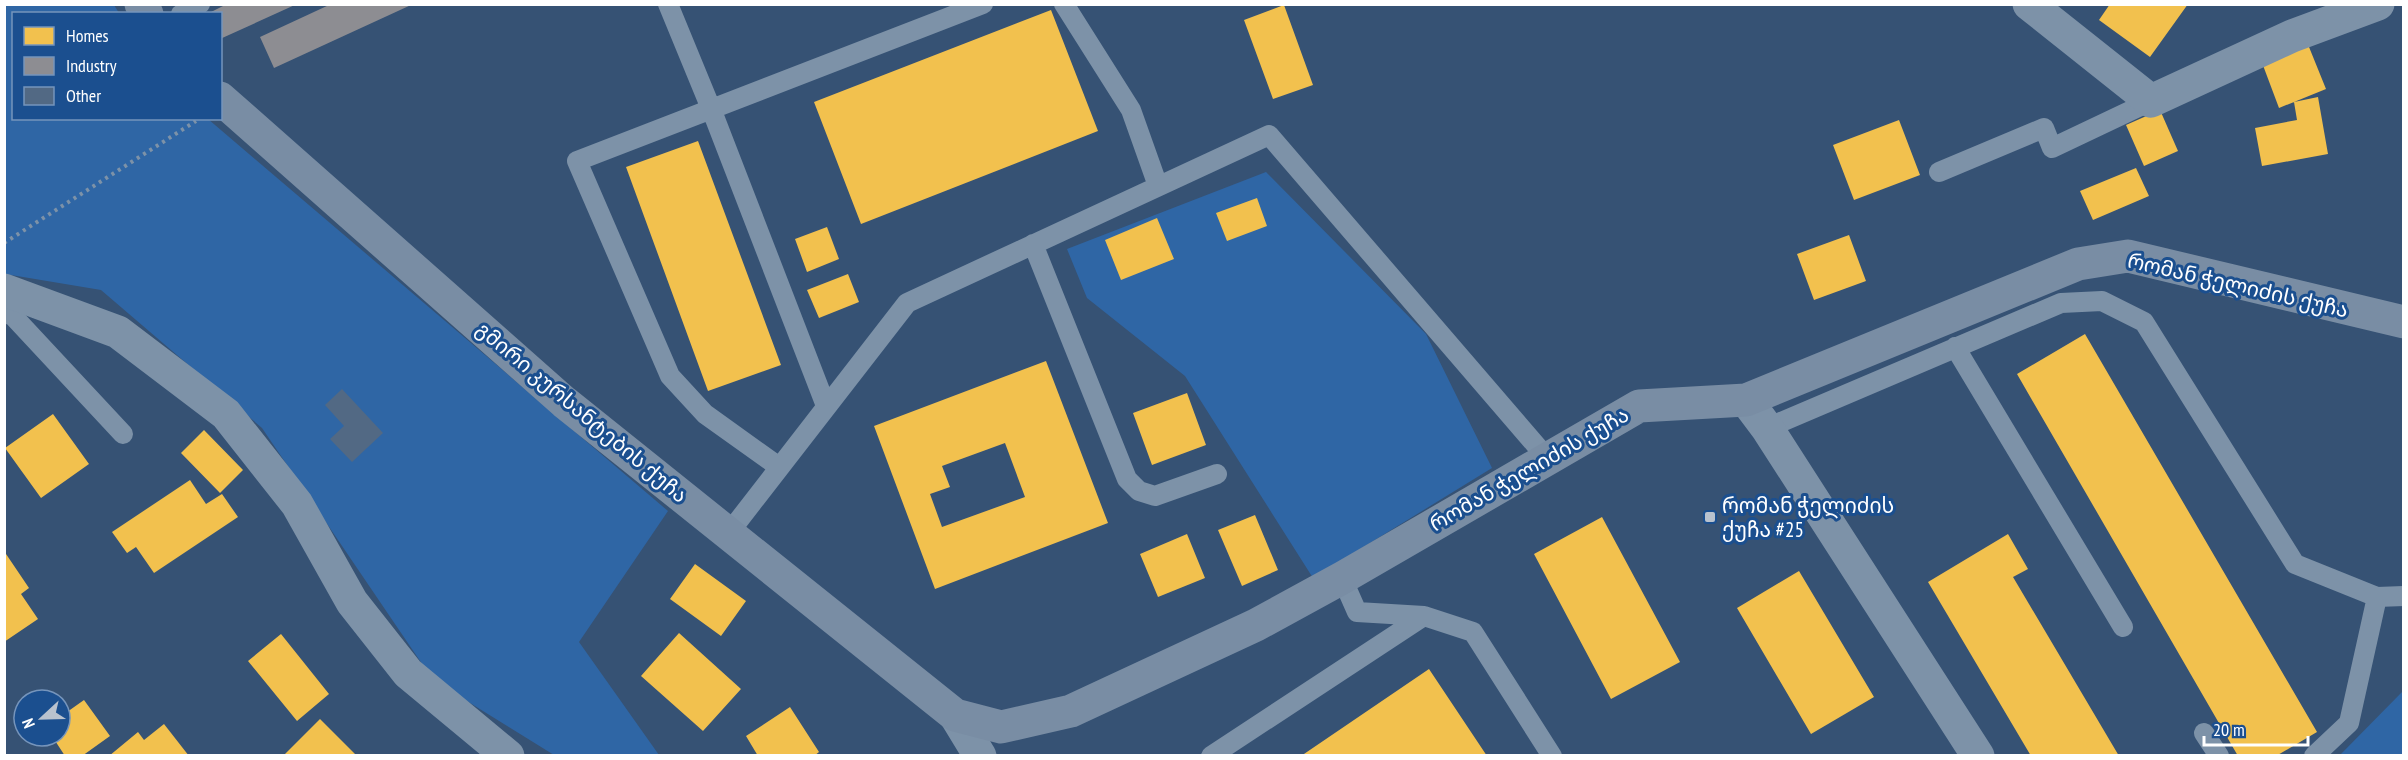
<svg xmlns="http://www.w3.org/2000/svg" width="2408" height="760" viewBox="0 0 2408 760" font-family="'PT Sans Narrow','Noto Sans Georgian',sans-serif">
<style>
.green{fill:#2f66a5}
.homes{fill:#f2c14e;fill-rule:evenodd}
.industry{fill:#8d8d92}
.building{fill:#526984}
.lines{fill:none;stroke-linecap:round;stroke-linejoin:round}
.path{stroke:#7d92a8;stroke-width:4;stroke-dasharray:3 4.5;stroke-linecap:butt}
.lane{stroke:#7d92a8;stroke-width:20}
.street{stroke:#7d92a8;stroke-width:33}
.secondary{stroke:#798da4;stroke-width:33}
.poi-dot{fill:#b9c2ce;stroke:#1b4f8f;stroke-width:2}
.labels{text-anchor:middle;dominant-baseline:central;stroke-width:6;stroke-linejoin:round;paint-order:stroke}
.street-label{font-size:21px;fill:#fff;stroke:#1b4f8f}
.poi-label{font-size:21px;fill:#fff;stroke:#1b4f8f;text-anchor:start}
</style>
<rect width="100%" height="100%" fill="#365274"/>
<path class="green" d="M4 5H114L119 13 14 14V118L208 119 668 511 579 642 659 755H554L433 680 262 428 101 290 5 274Z
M1266 172 1426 334 1492 468 1313 578 1185 376 1087 298 1067 249Z
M2403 691V755H2340Z"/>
<path class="homes" d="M2110 4H2188L2150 57 2099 20Z
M1284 5 1313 85 1273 99 1244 20Z
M1051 10 1098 131 861 224 814 102Z
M2307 42 2326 89 2279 108 2261 60Z
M2318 97 2328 154 2262 166 2255 128 2297 120 2294 102Z
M2160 110 2178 151 2144 166 2126 125Z
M1899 120 1920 175 1854 200 1833 145Z
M698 141 781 365 708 391 626 167Z
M2136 168 2149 196 2093 220 2080 191Z
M1257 198 1267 226 1227 241 1216 213Z
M1157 218 1174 259 1121 280 1105 240Z
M827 227 839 259 807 272 795 239Z
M1849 235 1866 281 1814 300 1797 254Z
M848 274 859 302 819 318 807 290Z
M2085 334 2317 732 2276 756H2238L2017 374Z
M1046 361 1108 523 935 589 874 426ZM1005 443 1025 497 942 527 930 494 950 487 942 466Z
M1187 393 1206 445 1152 465 1133 413Z
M53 414 89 464 41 498 5 448Z
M204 430 243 470 220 493 181 453Z
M190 480 206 504 222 494 238 517 154 573 136 547 127 553 112 532Z
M1255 515 1278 570 1242 586 1218 530Z
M1602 517 1680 662 1611 699 1534 554Z
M1187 534 1205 578 1158 597 1140 554Z
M2008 534 2028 569 2013 577 2119 756H2031L1928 582Z
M4 551 29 588 21 594 38 619 4 642Z
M695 564 746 601 721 636 670 599Z
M1799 571 1874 697 1811 734 1737 608Z
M679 633 741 689 703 731 641 676Z
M281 634 329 694 297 721 248 661Z
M1429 669 1487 756H1301Z
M84 700 110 736 82 756H65L52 736H60V717Z
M790 707 819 752 814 756H758L746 736Z
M320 719 357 756H283Z
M164 724 189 756H109L138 732 144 740Z"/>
<path class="industry" d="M227 4H297L220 39V14H207Z
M329 5H411L274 68 260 37Z"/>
<path class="building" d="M342 389 383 433 352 462 330 439 344 426 325 405Z"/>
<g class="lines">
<path class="path" d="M4 243 196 121"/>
<path class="lane" d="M668 4 712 111 826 406
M1064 4 1131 110 1158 186
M181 14 200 4
M1939 172 2044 128 2052 148 2151 101
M1033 244 1127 479 1139 491 1155 496 1217 474
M4 312 13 316 123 434
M1955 347 2123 627
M1767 428 2061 303 2102 301 2144 322 2295 564 2377 597 2404 596
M779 467 705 414 670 376 577 161 983 4
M728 534 907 303 1269 135 1547 458
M1342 578 1357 612 1424 616 1473 632 1552 756
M2204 733 2219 756
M1211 756 1424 616
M2314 756 2349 723 2377 597"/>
<path class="street" d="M2029 4 2151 101 2292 36 2378 4
M4 290 118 332 226 414 297 504 352 602 408 673 508 756
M1746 400 1767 428 1978 756
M955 715 980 756"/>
<path class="secondary" d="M141 4 147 14
M220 98 564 402 955 715 1001 727 1071 711 1256 625 1342 578 1639 406 1746 400 2078 264 2128 256 2404 322"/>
</g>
<rect class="poi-dot" x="1704" y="511" width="12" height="12" rx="3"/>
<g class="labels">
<g class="street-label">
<text transform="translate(2238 285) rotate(13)">რომან ჭელიძის ქუჩა</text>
<text transform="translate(582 412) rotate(40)">გმირი კურსანტების ქუჩა</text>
<text transform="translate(1529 469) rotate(-30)">რომან ჭელიძის ქუჩა</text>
</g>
<g class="poi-label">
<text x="1722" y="505">რომან ჭელიძის<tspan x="1722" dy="24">ქუჩა #25</tspan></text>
</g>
</g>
<rect width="2408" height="760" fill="none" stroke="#ffffff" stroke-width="12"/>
<rect x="12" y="12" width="210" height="108" fill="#1b4f8f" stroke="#7695bc" stroke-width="1.5"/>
<rect x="24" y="27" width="30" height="18" fill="#f2c14e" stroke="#7695bc" stroke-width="1.5"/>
<text x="66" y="42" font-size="18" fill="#ffffff">Homes</text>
<rect x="24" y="57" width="30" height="18" fill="#8d8d92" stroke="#7695bc" stroke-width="1.5"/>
<text x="66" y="72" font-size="18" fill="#ffffff">Industry</text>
<rect x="24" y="87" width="30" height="18" fill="#526984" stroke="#7695bc" stroke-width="1.5"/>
<text x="66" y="102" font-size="18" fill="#ffffff">Other</text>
<g transform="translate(42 718) rotate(248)"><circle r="28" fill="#1b4f8f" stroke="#7695bc" stroke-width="1.5"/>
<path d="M0-4.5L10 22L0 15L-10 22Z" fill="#b9c2ce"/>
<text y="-9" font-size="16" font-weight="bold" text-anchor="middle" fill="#ffffff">N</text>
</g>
<path d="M2204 736v9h104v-9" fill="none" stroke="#ffffff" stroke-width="3"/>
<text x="2213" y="736" font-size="18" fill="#ffffff" stroke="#1b4f8f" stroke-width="4.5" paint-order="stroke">20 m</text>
</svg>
